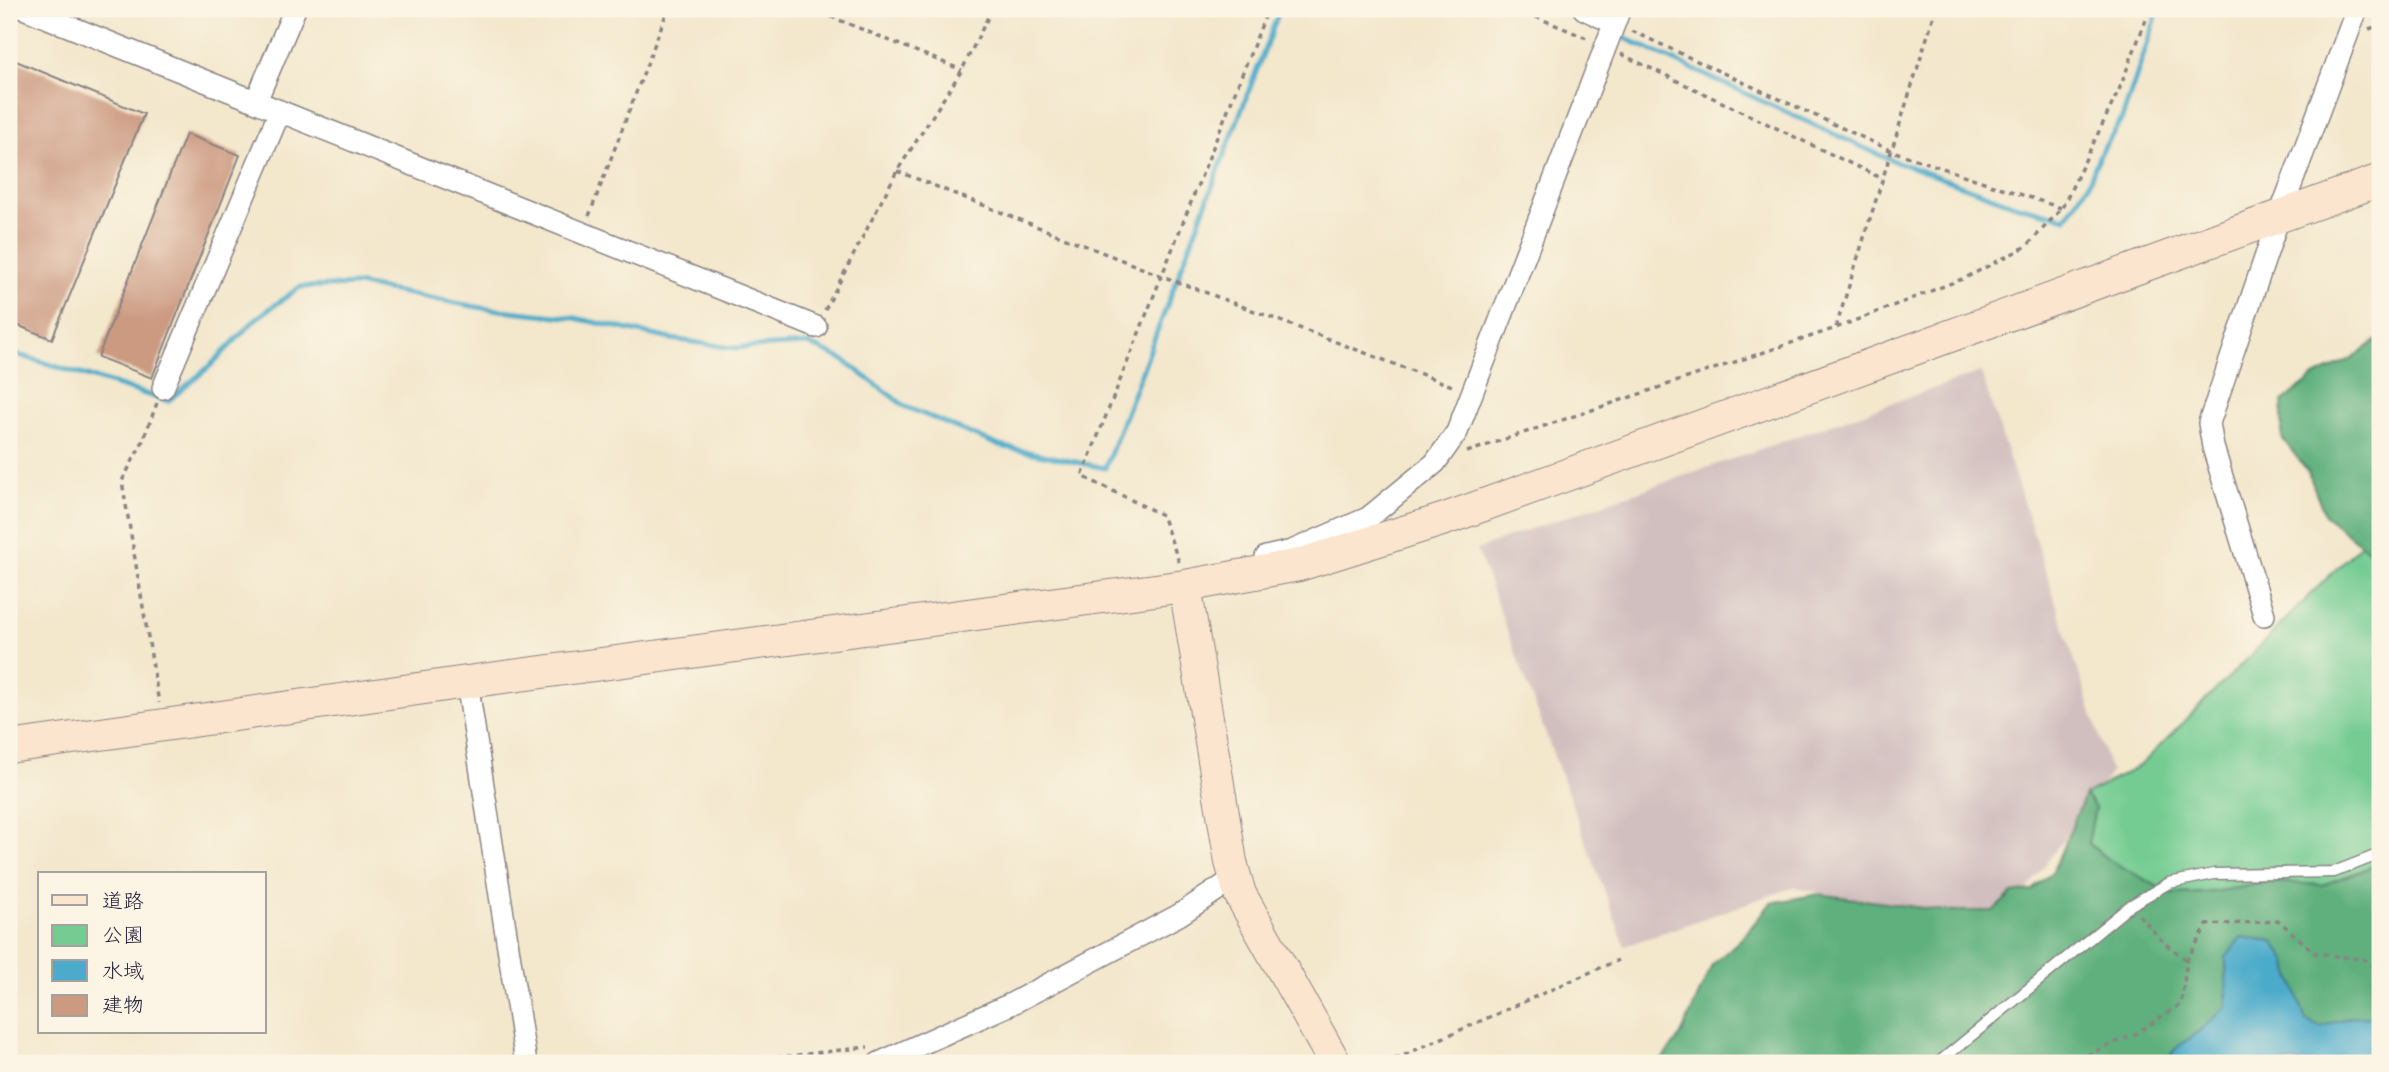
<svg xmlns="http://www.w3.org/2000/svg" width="2389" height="1072" viewBox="0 0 2389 1072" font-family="Mali,'Klee One',sans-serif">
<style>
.industrial{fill:#d1bfbf}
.green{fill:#74cc93;stroke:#4b7767;stroke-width:2}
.forest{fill:#5fb07d;stroke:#40695c;stroke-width:2}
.water{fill:#4cabca;stroke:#376682;stroke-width:2}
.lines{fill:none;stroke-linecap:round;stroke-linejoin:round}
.stream{stroke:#4cabca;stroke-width:5}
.building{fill:#cc9a81}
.lane-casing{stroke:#8a8484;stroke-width:13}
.street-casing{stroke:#8a8484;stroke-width:24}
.secondary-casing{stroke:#8a8484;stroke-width:34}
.path{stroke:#8a8484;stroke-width:3.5;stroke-dasharray:5 5;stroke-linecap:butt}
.lane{stroke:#fff;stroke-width:10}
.street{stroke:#fff;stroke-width:21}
.secondary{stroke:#fce5cf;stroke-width:32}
</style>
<rect width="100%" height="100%" fill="#fcf5e5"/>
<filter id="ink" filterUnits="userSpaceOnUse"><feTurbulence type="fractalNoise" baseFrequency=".0143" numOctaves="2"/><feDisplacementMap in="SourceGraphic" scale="14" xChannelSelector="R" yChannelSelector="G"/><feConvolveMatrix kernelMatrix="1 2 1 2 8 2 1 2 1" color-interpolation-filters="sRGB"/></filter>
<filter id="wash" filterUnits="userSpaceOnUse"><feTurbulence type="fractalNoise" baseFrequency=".00686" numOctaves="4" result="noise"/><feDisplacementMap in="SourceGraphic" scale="28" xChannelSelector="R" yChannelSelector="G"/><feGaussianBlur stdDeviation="1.57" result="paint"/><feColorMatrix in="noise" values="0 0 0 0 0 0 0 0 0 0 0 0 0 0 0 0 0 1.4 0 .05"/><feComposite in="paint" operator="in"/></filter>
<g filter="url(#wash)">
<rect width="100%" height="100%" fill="#f3e7cc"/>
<path class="industrial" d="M1981 372 2111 772 1999 929 1794 887 1625 946 1477 550 1508 537Z"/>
<path class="green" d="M2361 544 2380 559V864L2322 885 2272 882 2207 893 2171 894 2106 858 2088 843 2095 808 2085 795 2141 765Z"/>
<path class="forest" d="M2380 338V559L2325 516 2308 472 2282 438V402L2314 377 2351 359Z
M2085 795 2095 808 2088 843 2106 858 2171 894 2207 893 2272 882 2322 885 2380 864V1020C2362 1011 2339 1021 2320 1028L2305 1021 2296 994 2226 958 2227 1007C2215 1016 2205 1027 2193 1036 2178 1047 2176 1046 2166 1063H1659L1681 1035 1712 965 1742 938 1771 903 1819 894 1945 911H1993L2012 893 2032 890 2053 871Z"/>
<path class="water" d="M2241 937 2274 941 2286 960 2306 1021 2320 1027C2339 1021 2362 1010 2380 1020V1063H2166C2176 1046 2178 1047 2193 1036 2205 1027 2215 1016 2227 1007L2226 958Z"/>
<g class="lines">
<path class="stream" d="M1555 9 1601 28
M1616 34 1884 157 2018 206 2066 218 2088 185 2099 156 2122 119 2159 9
M9 352 168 401 210 366 257 318 300 287 361 285 482 308 575 318 671 339 734 348 808 344 842 359 906 407 1000 446 1105 468 1280 9"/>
</g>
<g id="blocks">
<path class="building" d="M16 61 144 114 52 339 9 322V78Z
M186 134 240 155 152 378 98 357Z"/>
</g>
</g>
<g filter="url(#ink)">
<use href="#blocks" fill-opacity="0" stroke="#8a8484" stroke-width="2"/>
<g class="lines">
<g class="lane-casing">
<path id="lane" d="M1938 1063 2131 905 2169 883 2214 874 2334 872 2380 854"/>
</g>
<g class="street-casing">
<path id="street" d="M26 9 816 327
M1584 9 1614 23
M256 101 295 9
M163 388 280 111
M1266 557 1292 551 1368 518 1435 463 1457 432 1620 9
M2264 615 2213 447 2209 423 2279 217 2357 9
M467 682 526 1063
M879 1063 1011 1004 1179 915 1235 878"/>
</g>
<g class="secondary-casing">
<path id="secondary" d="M1185 586 1231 862 1240 894 1335 1063
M9 747 467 682 1185 586 1299 565 1445 519 2380 180"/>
</g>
<path class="path" d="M812 9 962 70
M1517 9 1589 39
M2369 29 2380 25
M1632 31 1892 151 2061 208
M1621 54 1883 179
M897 171 1162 276 1455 387
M589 216 668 9
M825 310 897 171 962 70 992 9
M1836 327 1936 9
M157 403 142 443 122 481 159 703
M1467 452 1836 328 1967 277 2027 246 2062 208 2119 90 2150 9
M1179 562 1162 515 1082 476 1268 9
M2139 915 2164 943 2187 960
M727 1063 868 1047
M1386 1063 1618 960
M2069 1063 2135 1034 2181 1004 2187 960 2207 925 2279 921 2315 953 2366 960 2380 973"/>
<use href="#lane" class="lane"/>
<use href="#street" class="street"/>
<use href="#secondary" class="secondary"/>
</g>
</g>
<rect width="2389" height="1072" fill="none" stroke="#fcf5e5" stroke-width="35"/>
<rect x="38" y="872" width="228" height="161" fill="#fcf5e5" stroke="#a5a1a1" stroke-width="2"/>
<rect x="52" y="895" width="35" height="10" fill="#fce5cf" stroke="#a5a1a1" stroke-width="2"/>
<text x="102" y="908" font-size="21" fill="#22223b">道路</text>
<rect x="52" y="925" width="35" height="21" fill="#74cc93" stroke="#a5a1a1" stroke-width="2"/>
<text x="102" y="942" font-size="21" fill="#22223b">公園</text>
<rect x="52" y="960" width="35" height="21" fill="#4cabca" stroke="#a5a1a1" stroke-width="2"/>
<text x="102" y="978" font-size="21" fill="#22223b">水域</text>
<rect x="52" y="995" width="35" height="21" fill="#cc9a81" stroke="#a5a1a1" stroke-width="2"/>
<text x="102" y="1012" font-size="21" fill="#22223b">建物</text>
</svg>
